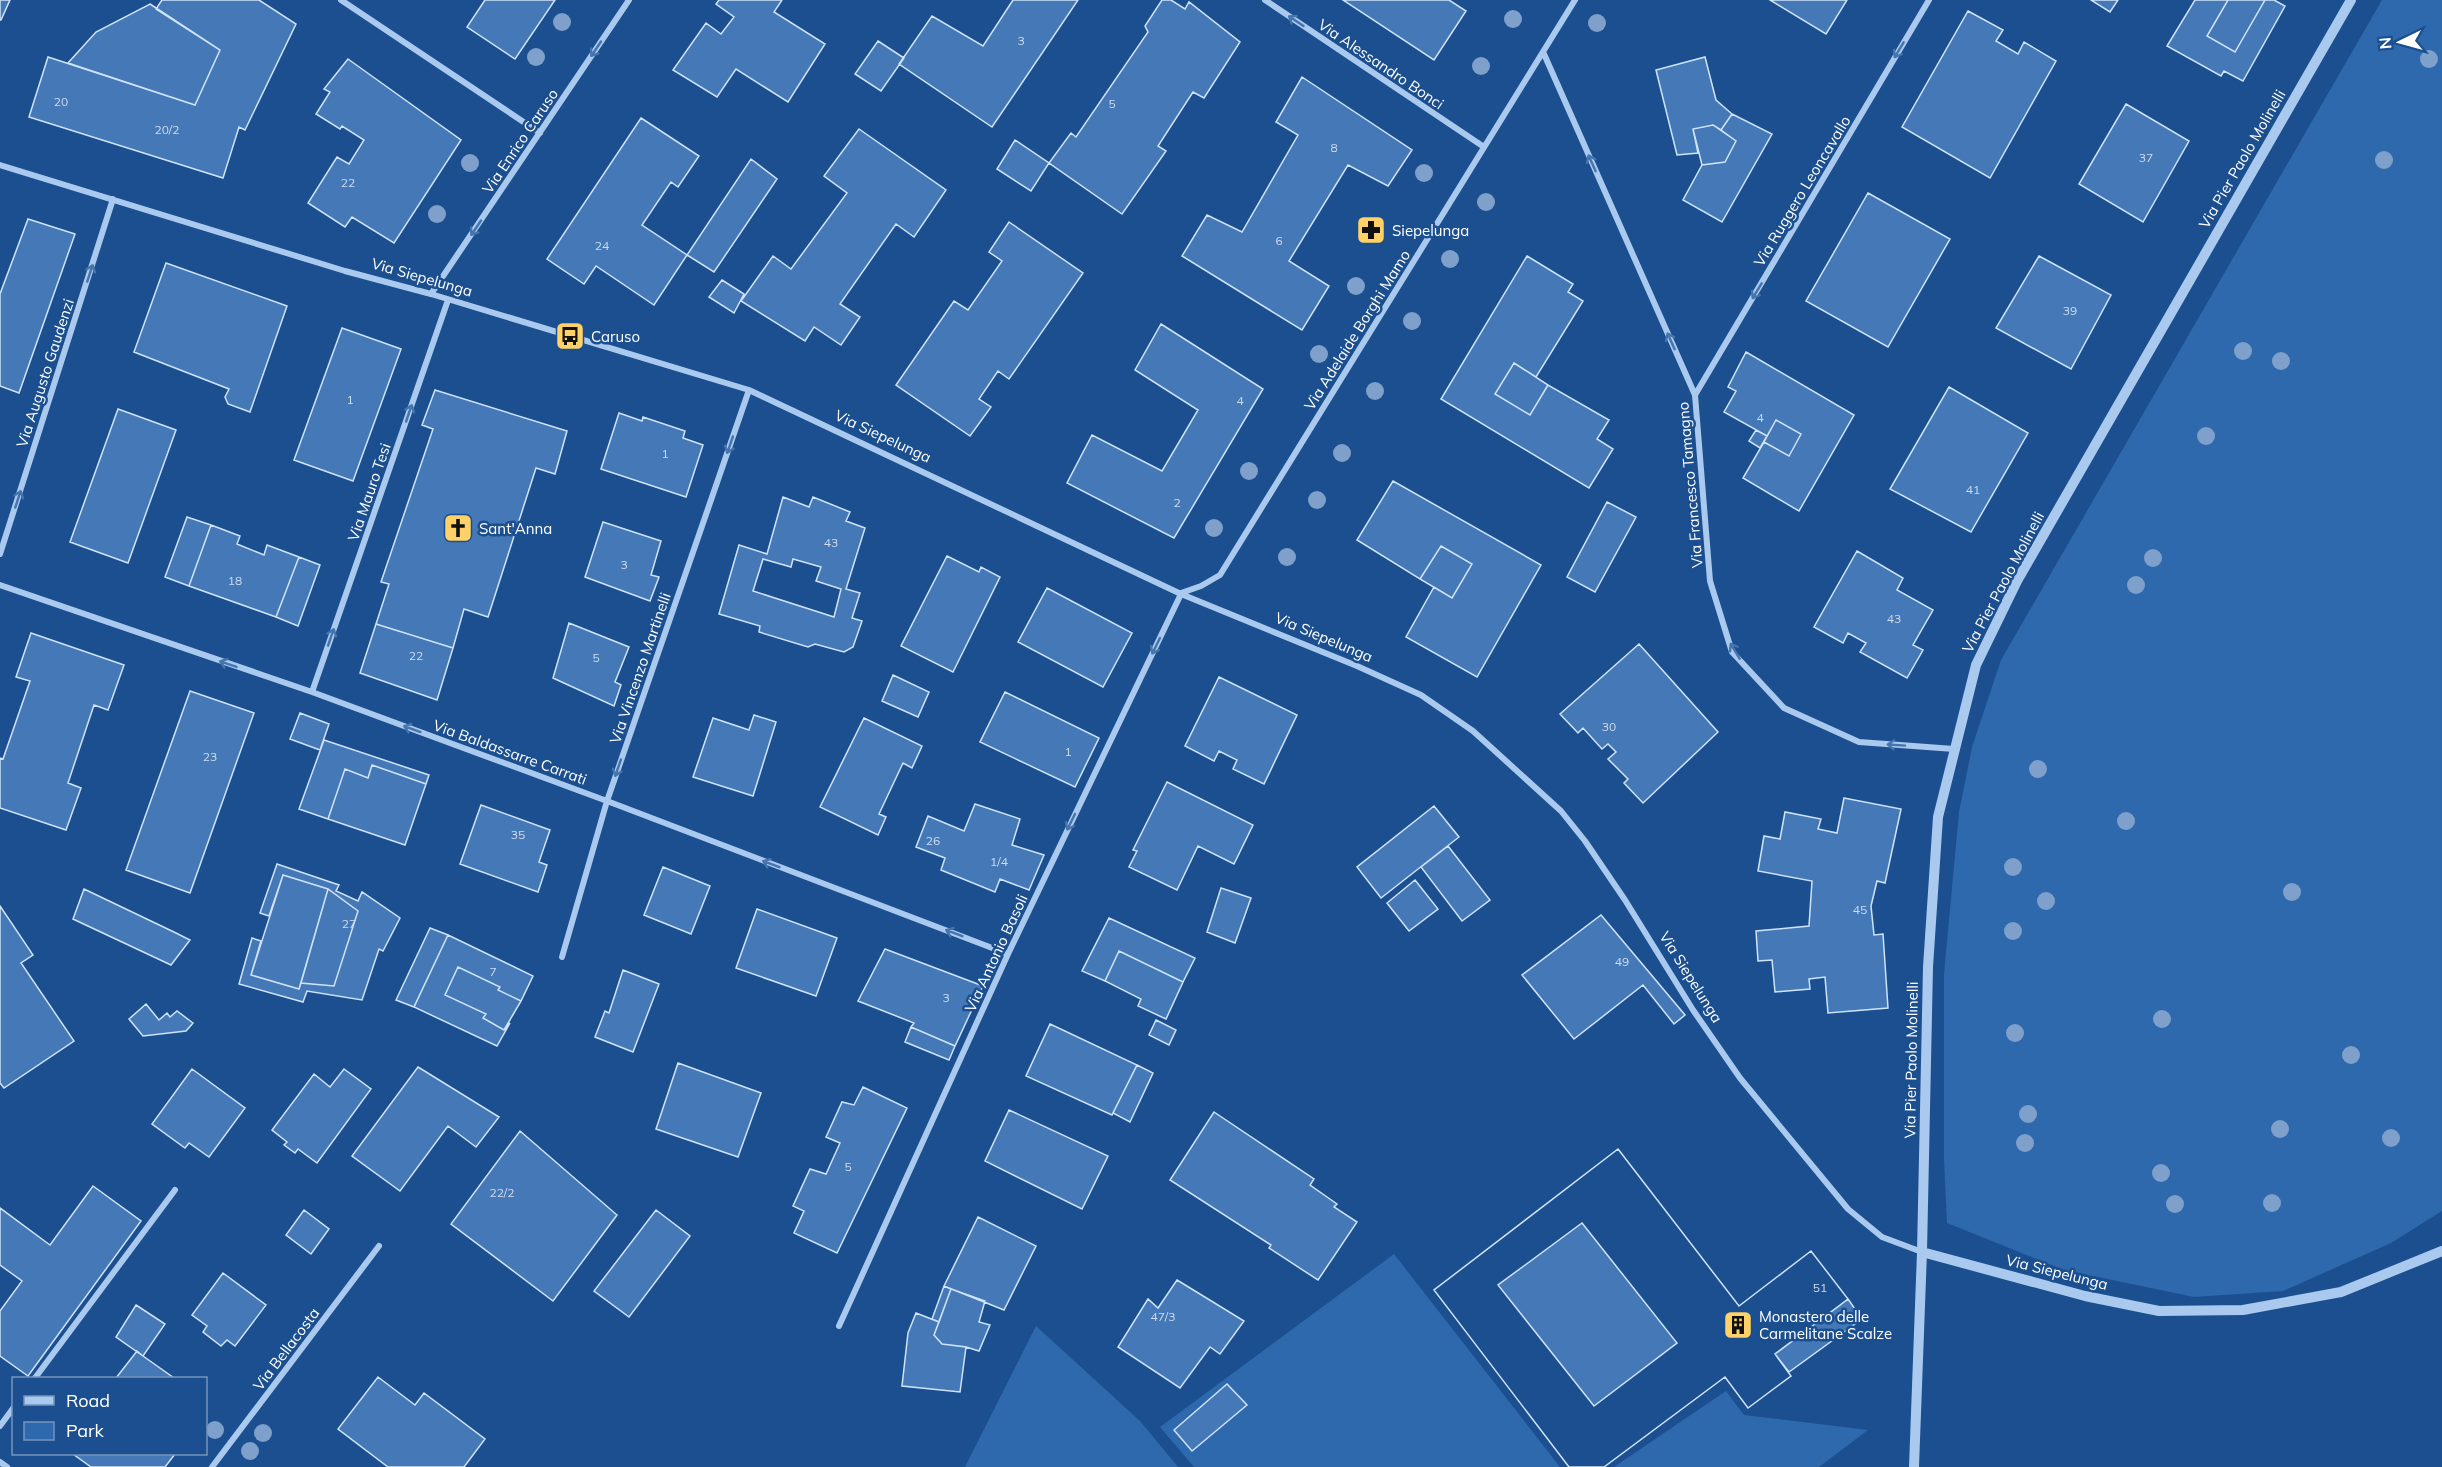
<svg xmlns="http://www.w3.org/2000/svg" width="2442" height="1467" viewBox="0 0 2442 1467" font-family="Mulish,sans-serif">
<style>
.green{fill:#2e69ad}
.building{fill:#4478b7;stroke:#cfe3fa;stroke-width:1.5;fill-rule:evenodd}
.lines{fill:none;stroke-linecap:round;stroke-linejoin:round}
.minor{stroke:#a9c9ee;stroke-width:6}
.tertiary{stroke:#a9c9ee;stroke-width:10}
.tree{fill:#7ea0ca}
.oneway{stroke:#4674ac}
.labels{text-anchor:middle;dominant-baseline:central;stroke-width:5;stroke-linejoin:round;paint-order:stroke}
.number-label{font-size:12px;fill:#d0dded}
.street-label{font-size:15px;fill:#fff;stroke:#1b4f8f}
.poi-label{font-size:15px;fill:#fff;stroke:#1b4f8f;text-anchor:start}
</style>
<rect width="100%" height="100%" fill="#1b4f8f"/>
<path class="green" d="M2382 0H2442V1211L2391 1243 2283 1291 2194 1297 2064 1270 1947 1223 1944 1160V974L1959 812 1972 747 2001 660Z
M1394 1254 1560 1467H1194L1160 1427Z
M1036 1326 1140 1421 1178 1467H965Z
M1726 1391 1744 1415 1868 1430 1819 1467H1614Z"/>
<path class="building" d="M0 0H10L1 20H0Z
M162 0H259L296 24 245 130 239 127 223 178 29 117 48 57 195 105 220 50 156 9Z
M485 0H555L515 59 467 27Z
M719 0H782L774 12 825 44 788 102 736 69 717 97 673 70 706 23 721 34 734 17 716 4Z
M1013 0H1078L992 127 899 64 932 16 983 46Z
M1162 0H1171L1185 9 1189 2 1240 42 1204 98 1193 92 1158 146 1166 151 1122 214 1049 163 1071 133 1076 137 1148 32 1145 26Z
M1343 0H1449L1466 11 1434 60Z
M1770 0H1847L1826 34Z
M2091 0H2118L2110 12Z
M2195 0H2228L2207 36 2235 52 2265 0H2274L2285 6 2243 81 2224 71 2221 76 2167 46Z
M2228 0H2265L2235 52 2207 36Z
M150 4 220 50 195 105 68 63 96 32Z
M1968 11 2003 30 1996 41 2018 54 2024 42 2056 61 1990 178 1902 127Z
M878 41 904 58 881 91 855 74Z
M1705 57 1716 100 1732 114 1721 130 1713 125 1693 129 1698 153 1677 155 1656 70Z
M348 59 461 140 394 243 352 217 345 227 308 203 337 157 349 164 364 140 342 126 340 129 316 114 330 92 324 89Z
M1302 77 1412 150 1388 186 1348 165 1289 261 1329 286 1302 330 1182 256 1207 215 1242 232 1298 135 1276 122Z
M2126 104 2189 141 2143 222 2079 184Z
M1732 114 1772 134 1722 222 1683 200 1702 165 1725 162 1736 141 1721 130Z
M641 118 699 156 678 187 671 182 642 225 687 255 654 305 596 266 584 284 547 259Z
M1713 125 1736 141 1725 162 1702 165 1693 129Z
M859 129 946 190 914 237 896 224 840 304 860 317 841 345 814 327 805 341 741 301 773 256 791 269 847 193 824 176Z
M1015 140 1049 163 1031 191 997 169Z
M751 159 777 179 714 272 687 255Z
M1868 193 1950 239 1888 347 1806 301Z
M28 219 75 234 19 393 0 386V294Z
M1009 222 1083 273 1009 379 998 371 979 399 991 407 970 436 896 385 954 301 968 310 1002 261 989 252Z
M1527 256 1573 284 1568 292 1583 301 1536 377 1514 363 1495 394 1530 415 1548 385 1609 420 1597 439 1613 449 1589 488 1441 399Z
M2039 256 2111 295 2071 369 1996 328Z
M166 263 287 306 250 412 228 404 225 397 229 389 134 352Z
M722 280 744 294 734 313 709 297Z
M1161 324 1263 389 1174 538 1067 483 1092 435 1162 471 1198 410 1135 370Z
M342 328 401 349 353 481 294 460Z
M1746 352 1854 415 1799 511 1743 478 1764 442 1789 456 1801 434 1776 420 1767 436 1724 412 1736 391 1728 387Z
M1514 363 1548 385 1530 415 1495 394Z
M1949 387 2028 433 1971 532 1890 489Z
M435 390 567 431 555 474 536 468 488 617 464 609 453 648 376 624 389 584 381 582 433 429 422 425Z
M118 409 176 430 128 563 70 542Z
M619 413 642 421 643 417 685 431 683 438 703 445 686 497 601 469Z
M1776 420 1801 434 1789 456 1764 442Z
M1756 430 1767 436 1760 448 1749 441Z
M1393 481 1541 565 1477 677 1406 637 1434 587 1452 598 1472 564 1441 546 1420 579 1357 540Z
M783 497 809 507 813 497 850 512 846 521 865 528 846 589 860 593 852 618 862 621 853 647 844 652 815 644 808 647 759 632 760 626 719 614 739 545 767 554Z
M1607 502 1636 517 1595 592 1567 577Z
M187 517 211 525 189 586 165 577Z
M603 522 661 541 651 575 659 577 650 601 585 577Z
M211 525 240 536 237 544 264 555 267 545 299 557 276 617 189 586Z
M1441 546 1472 564 1452 598 1420 579Z
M1857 551 1903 578 1897 590 1933 610 1913 645 1923 650 1907 678 1860 652 1866 643 1848 633 1843 643 1814 627Z
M947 556 979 572 981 567 1000 577 953 672 901 646Z
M299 557 320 565 298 626 276 617Z
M763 559 791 567 793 559 821 567 816 581 841 589 834 617 753 591Z
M1047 588 1132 633 1103 687 1018 642Z
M569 623 629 647 615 682 621 685 614 706 553 678Z
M376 624 453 648 437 700 360 673Z
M31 633 124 665 108 710 94 705 68 783 81 788 66 830 0 808V758L3 759 30 681 16 677Z
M1639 644 1718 732 1643 803 1624 783 1628 779 1608 759 1616 752 1608 744 1602 749 1583 728 1578 733 1560 714Z
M893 675 929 692 918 717 882 701Z
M1219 677 1297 715 1264 784 1233 769 1237 760 1219 751 1214 761 1185 746Z
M190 691 254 713 190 893 126 870Z
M1005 692 1099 738 1075 787 980 742Z
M300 713 329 724 320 750 290 739Z
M754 715 776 722 753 796 693 777 713 718 749 730Z
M864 718 922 746 912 768 903 763 879 814 886 817 878 835 820 807Z
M324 740 429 775 426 784 372 765 368 778 345 769 328 819 299 809Z
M372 765 426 784 405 845 328 819 345 769 368 778Z
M1167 782 1253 825 1234 864 1198 846 1177 890 1129 867 1137 851 1133 850Z
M1844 798 1901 809 1885 883 1877 881 1871 906 1874 935 1883 934 1888 1008 1828 1013 1825 977 1809 979 1810 989 1775 992 1772 960 1758 961 1756 931 1809 926 1812 881 1758 871 1764 836 1780 839 1785 812 1821 819 1818 829 1837 833Z
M975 804 1020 819 1012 845 1044 855 1029 890 1000 879 995 892 941 870 945 858 916 847 928 816 964 831Z
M481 805 550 830 539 862 547 865 538 892 460 864Z
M1434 806 1459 837 1381 898 1357 867Z
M1448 846 1490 900 1462 921 1421 867Z
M277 864 339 885 336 891 358 901 362 892 400 918 383 951 379 949 362 1000 307 991 303 1002 239 984 252 938 261 941 251 975 299 989 301 983 334 986 358 911 328 889 283 875 269 916 260 913Z
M663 867 710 886 691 934 644 915Z
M283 875 328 889 299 989 251 975Z
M1415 880 1438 909 1409 931 1387 903Z
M1221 888 1251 898 1235 943 1207 932Z
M84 889 176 933 190 940 171 965 73 919Z
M328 889 358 911 334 986 301 983Z
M0 906 33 955 21 963 74 1041 4 1088 0 1083Z
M757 909 837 938 816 996 736 968Z
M1601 915 1685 1015 1674 1024 1643 985 1574 1039 1522 975Z
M1109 918 1195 958 1183 982 1119 951 1105 981 1082 971Z
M430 928 448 935 414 1007 396 1000Z
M448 935 533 976 521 1001 498 990 500 987 458 967 445 995 486 1014 483 1018 504 1030 510 1023 497 1046 414 1007Z
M885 949 983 986 955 1046 911 1027 914 1023 858 1001Z
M1119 951 1183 982 1166 1019 1138 1006 1141 999 1105 981Z
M458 967 500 987 498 990 521 1001 504 1030 483 1018 486 1014 445 995Z
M623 970 659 984 633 1052 595 1037 605 1011 609 1013Z
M146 1004 159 1020 167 1013 170 1017 177 1011 193 1023 186 1031 143 1036 129 1019Z
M1156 1020 1176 1030 1169 1045 1149 1035Z
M1050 1024 1137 1065 1112 1115 1026 1076Z
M911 1027 955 1046 949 1060 905 1042Z
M678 1063 761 1093 738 1157 656 1129Z
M1137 1065 1153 1073 1130 1122 1113 1113Z
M418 1067 499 1117 476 1147 448 1126 400 1191 352 1156Z
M192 1069 245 1108 209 1157 189 1143 185 1148 152 1124Z
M344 1069 371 1089 317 1163 298 1149 295 1153 284 1145 287 1142 272 1130 314 1074 330 1087Z
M863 1087 907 1108 837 1253 794 1233 804 1211 793 1206 810 1169 826 1174 840 1143 826 1137 842 1102 854 1105Z
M1009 1110 1108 1156 1082 1209 985 1161Z
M1214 1112 1314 1179 1310 1185 1337 1204 1334 1207 1357 1222 1318 1280 1269 1248 1271 1245 1170 1180Z
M520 1131 617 1215 553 1301 451 1224Z
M1618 1149 1739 1306 1811 1251 1848 1299 1775 1354 1791 1376 1748 1408 1725 1377 1604 1467H1569L1434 1290ZM1582 1223 1677 1343 1594 1406 1498 1285Z
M1618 1149 1739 1306 1811 1251 1848 1299 1775 1354 1791 1376 1748 1408 1725 1377 1604 1467H1569L1434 1290Z
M93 1186 141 1221 28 1376 0 1356V1311L22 1281 0 1265V1208L50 1245Z
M304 1210 329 1229 311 1254 286 1235Z
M656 1210 690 1236 629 1317 594 1291Z
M978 1217 1036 1246 1004 1310 944 1286Z
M223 1273 266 1305 235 1346 227 1340 221 1346 203 1332 207 1326 192 1315Z
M1177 1280 1244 1321 1220 1354 1210 1347 1180 1388 1118 1347 1148 1299 1158 1308Z
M944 1286 951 1289 939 1322 932 1319Z
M951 1289 985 1301 979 1322 990 1325 979 1351 966 1347 942 1344 934 1335Z
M1848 1299 1862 1319 1789 1372 1775 1354Z
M136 1305 165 1324 143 1356 116 1337Z
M916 1313 939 1322 934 1335 942 1344 966 1347 960 1392 902 1386 908 1333Z
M137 1351 143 1356 174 1378H116Z
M378 1377 415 1405 424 1393 485 1439 464 1467H388L338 1429Z
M1227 1384 1247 1405 1192 1451 1174 1430Z
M73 1454H175L165 1467H91Z"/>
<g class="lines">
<path class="minor" d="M341 0 540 133
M1265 0 1484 147
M1544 54 1695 395 1710 581 1732 652 1784 708 1859 742 1954 749
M0 165 345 271 431 294 749 390 1181 594 1357 666 1421 695 1473 731 1561 811 1585 841 1625 900 1693 1010 1740 1078 1848 1209 1882 1237 1922 1252
M431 294 629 0
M1695 395 1929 0
M0 554 113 199
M0 585 312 692 607 801 1008 954
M1181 593 1201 586 1220 575 1575 0
M312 692 448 300
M562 957 607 801 749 390
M839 1326 1008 954 1181 594
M35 1378 175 1190
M0 1426 14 1407
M0 1462 7 1467
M212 1467 379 1246"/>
<path class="tertiary" d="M1922 1252 2085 1296 2159 1311 2243 1310 2341 1292 2442 1251
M1914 1467 1922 1252 1928 967 1938 817 1976 665 2017 581 2351 0"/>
</g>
<g class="tree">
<circle cx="1513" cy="19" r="9"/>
<circle cx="562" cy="22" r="9"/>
<circle cx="1597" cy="23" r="9"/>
<circle cx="536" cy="57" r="9"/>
<circle cx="2429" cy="59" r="9"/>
<circle cx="1481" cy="66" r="9"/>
<circle cx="2384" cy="160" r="9"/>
<circle cx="470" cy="163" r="9"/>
<circle cx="1424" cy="173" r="9"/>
<circle cx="1486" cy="202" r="9"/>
<circle cx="437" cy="214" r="9"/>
<circle cx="1450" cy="259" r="9"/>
<circle cx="1356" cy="286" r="9"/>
<circle cx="1412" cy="321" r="9"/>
<circle cx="2243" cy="351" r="9"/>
<circle cx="1319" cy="354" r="9"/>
<circle cx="2281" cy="361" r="9"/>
<circle cx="1375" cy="391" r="9"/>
<circle cx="2206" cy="436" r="9"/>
<circle cx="1342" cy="453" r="9"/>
<circle cx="1249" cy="471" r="9"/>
<circle cx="1317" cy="500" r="9"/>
<circle cx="1214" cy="528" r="9"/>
<circle cx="1287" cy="557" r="9"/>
<circle cx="2153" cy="558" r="9"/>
<circle cx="2136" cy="585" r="9"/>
<circle cx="2038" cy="769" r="9"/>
<circle cx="2126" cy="821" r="9"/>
<circle cx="2013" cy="867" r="9"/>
<circle cx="2292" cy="892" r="9"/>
<circle cx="2046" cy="901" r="9"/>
<circle cx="2013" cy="931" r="9"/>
<circle cx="2162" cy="1019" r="9"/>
<circle cx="2015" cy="1033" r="9"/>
<circle cx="2351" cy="1055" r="9"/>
<circle cx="2028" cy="1114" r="9"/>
<circle cx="2280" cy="1129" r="9"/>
<circle cx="2391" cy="1138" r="9"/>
<circle cx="2025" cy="1143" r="9"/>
<circle cx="2161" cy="1173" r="9"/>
<circle cx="2272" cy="1203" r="9"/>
<circle cx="2175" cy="1204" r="9"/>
<circle cx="215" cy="1430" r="9"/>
<circle cx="263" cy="1433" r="9"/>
<circle cx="250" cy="1451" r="9"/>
</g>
<defs><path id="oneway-shaft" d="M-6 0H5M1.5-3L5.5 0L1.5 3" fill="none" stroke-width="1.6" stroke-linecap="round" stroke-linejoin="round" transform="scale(1.5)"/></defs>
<g class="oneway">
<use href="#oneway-shaft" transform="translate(1296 21) rotate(-146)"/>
<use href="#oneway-shaft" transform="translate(596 49) rotate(124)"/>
<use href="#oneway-shaft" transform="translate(1899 50) rotate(121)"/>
<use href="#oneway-shaft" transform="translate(1592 163) rotate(-114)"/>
<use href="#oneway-shaft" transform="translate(476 228) rotate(124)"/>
<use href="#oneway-shaft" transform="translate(90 273) rotate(-72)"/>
<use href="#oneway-shaft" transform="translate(1757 291) rotate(121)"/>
<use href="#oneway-shaft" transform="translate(1671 341) rotate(-114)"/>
<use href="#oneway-shaft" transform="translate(409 413) rotate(-71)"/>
<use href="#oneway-shaft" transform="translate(730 445) rotate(109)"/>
<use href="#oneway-shaft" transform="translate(18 499) rotate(-72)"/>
<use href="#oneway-shaft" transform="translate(331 637) rotate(-71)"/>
<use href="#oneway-shaft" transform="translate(1156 646) rotate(116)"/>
<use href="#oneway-shaft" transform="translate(1735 651) rotate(-121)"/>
<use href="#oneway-shaft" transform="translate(228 664) rotate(-161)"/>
<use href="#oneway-shaft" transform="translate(412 729) rotate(-160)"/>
<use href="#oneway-shaft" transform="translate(1896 745) rotate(-176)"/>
<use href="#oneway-shaft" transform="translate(618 768) rotate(109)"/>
<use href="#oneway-shaft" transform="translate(1071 822) rotate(116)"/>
<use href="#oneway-shaft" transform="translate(771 864) rotate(-159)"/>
<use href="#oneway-shaft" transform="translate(954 933) rotate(-159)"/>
</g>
<defs>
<g id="pharmacy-square" transform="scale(1.5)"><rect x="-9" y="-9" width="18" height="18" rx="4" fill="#ffd166" stroke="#1b4f8f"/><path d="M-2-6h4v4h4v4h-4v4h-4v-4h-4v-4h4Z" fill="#111"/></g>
<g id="bus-square" transform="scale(1.5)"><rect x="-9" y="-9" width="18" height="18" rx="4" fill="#ffd166" stroke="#1b4f8f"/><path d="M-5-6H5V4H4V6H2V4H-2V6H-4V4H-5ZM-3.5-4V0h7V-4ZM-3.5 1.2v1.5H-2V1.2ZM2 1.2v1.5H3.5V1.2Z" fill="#111"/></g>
<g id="church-square" transform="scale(1.5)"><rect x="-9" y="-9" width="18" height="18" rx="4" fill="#ffd166" stroke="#1b4f8f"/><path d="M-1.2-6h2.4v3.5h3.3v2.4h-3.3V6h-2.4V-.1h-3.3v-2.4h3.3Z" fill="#111"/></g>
<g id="building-square" transform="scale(1.5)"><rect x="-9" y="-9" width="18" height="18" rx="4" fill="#ffd166" stroke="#1b4f8f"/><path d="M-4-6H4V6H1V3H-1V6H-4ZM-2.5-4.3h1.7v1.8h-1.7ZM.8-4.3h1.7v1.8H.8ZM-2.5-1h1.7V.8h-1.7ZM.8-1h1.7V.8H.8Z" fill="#111"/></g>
</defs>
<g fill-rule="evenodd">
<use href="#pharmacy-square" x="1371" y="230"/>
<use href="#bus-square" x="570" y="336"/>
<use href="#church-square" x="458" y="528"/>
<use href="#building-square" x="1738" y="1325"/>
</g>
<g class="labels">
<g class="number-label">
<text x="1021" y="40">3</text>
<text x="61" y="101">20</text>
<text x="1112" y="103">5</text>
<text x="167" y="129">20/2</text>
<text x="1334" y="147">8</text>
<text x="2146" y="157">37</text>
<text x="348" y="182">22</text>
<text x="1279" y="240">6</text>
<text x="602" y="245">24</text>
<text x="2070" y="310">39</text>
<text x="350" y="399">1</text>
<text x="1240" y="400">4</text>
<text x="1760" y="417">4</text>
<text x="665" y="453">1</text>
<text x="1973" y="489">41</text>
<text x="1177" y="502">2</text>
<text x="831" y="542">43</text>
<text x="624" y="564">3</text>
<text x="235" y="580">18</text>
<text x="1894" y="618">43</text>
<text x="416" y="655">22</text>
<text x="596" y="657">5</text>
<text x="1609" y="726">30</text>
<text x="1068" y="751">1</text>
<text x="210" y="756">23</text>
<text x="518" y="834">35</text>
<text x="933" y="840">26</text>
<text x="999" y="861">1/4</text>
<text x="1860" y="909">45</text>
<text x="349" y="923">27</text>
<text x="1622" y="961">49</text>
<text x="493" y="971">7</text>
<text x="946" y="997">3</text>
<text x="848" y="1166">5</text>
<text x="502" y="1192">22/2</text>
<text x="1820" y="1287">51</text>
<text x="1163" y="1316">47/3</text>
</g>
<g class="street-label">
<text transform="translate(1381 64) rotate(34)">Via Alessandro Bonci</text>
<text transform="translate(520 141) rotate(-56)">Via Enrico Caruso</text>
<text transform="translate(2242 159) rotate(-60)">Via Pier Paolo Molinelli</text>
<text transform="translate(1802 191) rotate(-59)">Via Ruggero Leoncavallo</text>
<text transform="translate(422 277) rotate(16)">Via Siepelunga</text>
<text transform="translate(1357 330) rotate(-58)">Via Adelaide Borghi Mamo</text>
<text transform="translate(45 373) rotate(-72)">Via Augusto Gaudenzi</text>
<text transform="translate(883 436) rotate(25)">Via Siepelunga</text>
<text transform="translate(1690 485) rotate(-95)">Via Francesco Tamagno</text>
<text transform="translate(369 492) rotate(-71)">Via Mauro Tesi</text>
<text transform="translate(2003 582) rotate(-62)">Via Pier Paolo Molinelli</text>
<text transform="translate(1324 637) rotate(23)">Via Siepelunga</text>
<text transform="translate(640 668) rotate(-71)">Via Vincenzo Martinelli</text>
<text transform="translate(510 752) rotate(20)">Via Baldassarre Carrati</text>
<text transform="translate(996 953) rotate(-65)">Via Antonio Basoli</text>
<text transform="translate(1691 977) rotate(58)">Via Siepelunga</text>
<text transform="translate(1911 1060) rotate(-89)">Via Pier Paolo Molinelli</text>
<text transform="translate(2057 1272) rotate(14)">Via Siepelunga</text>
<text transform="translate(286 1349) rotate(-53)">Via Bellacosta</text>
</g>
<g class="poi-label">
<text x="1392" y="230">Siepelunga</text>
<text x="591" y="336">Caruso</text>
<text x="479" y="528">Sant'Anna</text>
<text x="1759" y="1316">Monastero delle<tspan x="1759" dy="17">Carmelitane Scalze</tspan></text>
</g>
</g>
<rect x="12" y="1377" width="195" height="78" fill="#1b4f8f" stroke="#7695bc" stroke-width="1.5"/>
<rect x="24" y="1396" width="30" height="9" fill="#a9c9ee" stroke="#7695bc" stroke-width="1.5"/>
<text x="66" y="1407" font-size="18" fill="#ffffff">Road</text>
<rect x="24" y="1422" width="30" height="18" fill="#2e69ad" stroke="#7695bc" stroke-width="1.5"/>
<text x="66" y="1437" font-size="18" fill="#ffffff">Park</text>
<g transform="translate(2400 42) rotate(265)" stroke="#1b4f8f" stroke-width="4.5" paint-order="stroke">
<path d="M0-4.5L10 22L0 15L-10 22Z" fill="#ffffff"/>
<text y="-9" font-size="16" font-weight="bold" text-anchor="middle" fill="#ffffff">N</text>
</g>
</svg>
